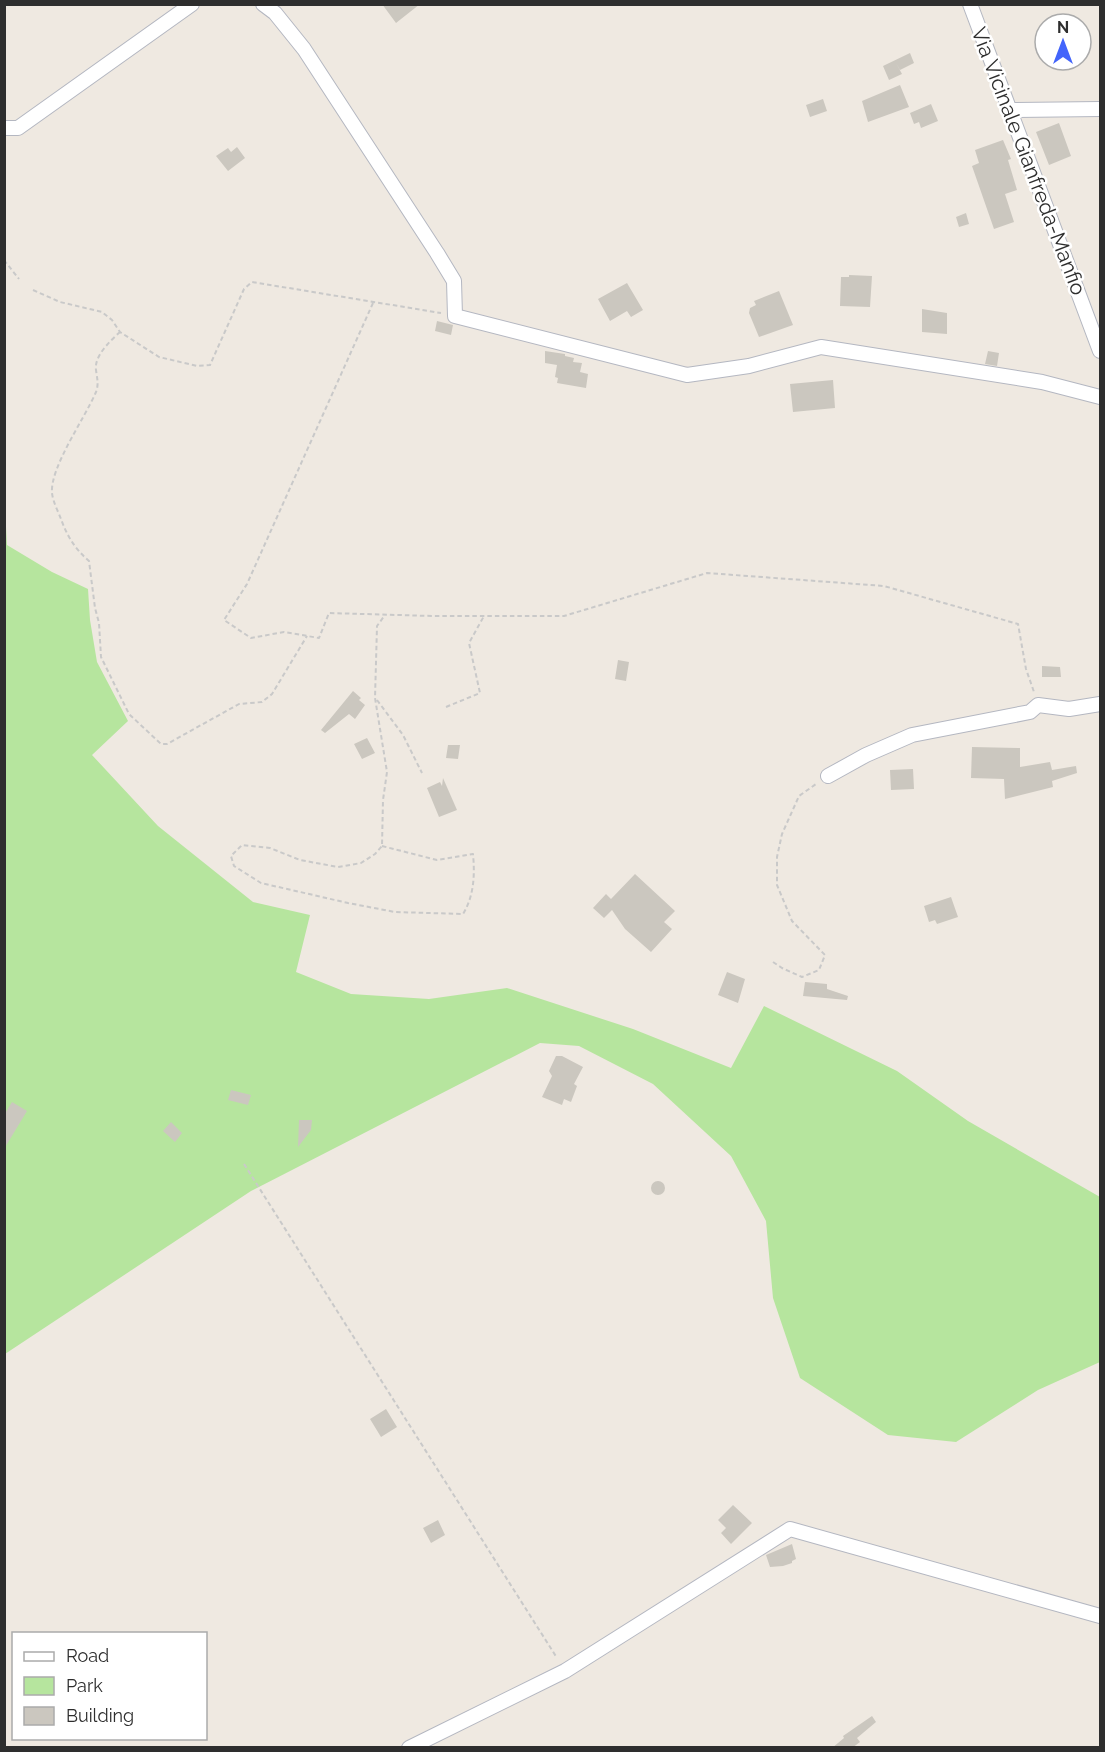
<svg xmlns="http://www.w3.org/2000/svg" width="1105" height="1752" viewBox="0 0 1105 1752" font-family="Raleway,sans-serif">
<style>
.green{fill:#b6e59e}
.building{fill:#cbc7bf}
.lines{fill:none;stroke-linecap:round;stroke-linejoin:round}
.street-casing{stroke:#b4b7c1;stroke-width:16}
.path{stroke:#c9c9c9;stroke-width:2;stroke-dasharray:4.5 3;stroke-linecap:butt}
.street{stroke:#fff;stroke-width:14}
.labels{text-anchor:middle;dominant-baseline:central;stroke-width:5;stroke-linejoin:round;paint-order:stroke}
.street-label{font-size:21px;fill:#2e2e2e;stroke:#fff}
</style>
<rect width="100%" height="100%" fill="#efe9e1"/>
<path class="green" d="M4 490 7 545 52 572 88 589 90 620 97 662 128 721 92 755 158 826 253 902 310 915 296 972 351 994 429 999 507 988 633 1029 731 1068 764 1006 897 1071 968 1121 1100 1197V1362L1038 1390 956 1442 888 1435 800 1378 773 1298 766 1221 731 1156 653 1084 579 1046 540 1043 251 1191 5 1354Z"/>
<path class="building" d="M382 4H420L396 23Z
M910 53 914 63 900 70 896 63 902 74 889 80 883 66Z
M900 85 909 107 868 122 862 101Z
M823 99 827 111 810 117 806 105Z
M931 104 938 121 921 128 919 122 914 124 910 113Z
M1059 123 1071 156 1049 165 1036 132Z
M1003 140 1011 159 1008 160 1017 190 1005 194 1014 222 994 229 972 166 979 163 975 150Z
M237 147 245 158 228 171 216 156 228 148 231 152Z
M966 213 969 224 959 227 956 217Z
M849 275 872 276 870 307 840 306 841 277H849Z
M627 283 643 310 631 317 627 311 610 321 598 299Z
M779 291 793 325 759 337 749 313 750 308 756 305 754 301Z
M922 309 947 313V334L922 332Z
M437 321 453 325 451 335 435 331Z
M545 351 565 354V356L574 358 573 362 582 363 580 372 588 374 586 388 557 383 558 378 555 377 557 365 545 363Z
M988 351 999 353 997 366 985 364Z
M833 380 835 408 793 412 790 384Z
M618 660 629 662 626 681 615 679Z
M1042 666 1060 667 1061 677H1042Z
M353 691 361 698 359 700 365 705 355 719 349 714 325 733 321 730Z
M367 738 375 753 362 759 354 744Z
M448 745H460L458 759 446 758Z
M972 747 1020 748V767L1050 762 1052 770 1076 766 1077 773 1052 781 1053 787 1005 799 1004 779 971 778Z
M913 769 914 789 891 790 890 770Z
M443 778 457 810 439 817 427 788 440 782 442 786Z
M635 874 675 911 664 922 672 929 651 952 625 929 612 910 604 918 593 908 606 894 611 899Z
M951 897 958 917 937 924 935 920 929 922 924 906Z
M727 972 745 979 738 1003 718 995Z
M805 982 827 984V989L848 996 847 1000 803 996Z
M556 1056H562L583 1067 574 1084 577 1086 571 1102 564 1099 562 1105 542 1097 552 1076 549 1071Z
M231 1090 251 1095 248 1105 228 1100Z
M12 1102 27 1111 4 1149V1115Z
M299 1120H312L311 1130 298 1147Z
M171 1122 182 1133 175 1142 163 1131Z
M651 1188a7 7 0 1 1 14 0a7 7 0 1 1-14 0Z
M386 1409 397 1427 381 1437 370 1419Z
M733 1505 752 1523 731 1544 721 1533 726 1528 718 1520Z
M438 1520 445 1535 431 1543 423 1528Z
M792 1544 796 1559 792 1561V1563L783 1566 770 1567 766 1555Z
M872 1716 876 1722 857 1738 860 1742 852 1748H832L844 1738 843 1736Z"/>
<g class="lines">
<g class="street-casing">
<path id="street" d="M263 4 275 13 304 49 437 253 454 281 455 316 687 375 749 366 821 347 1042 382 1100 397
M970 4 1100 351
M1010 110 1100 109
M4 128H18L192 4
M828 776 866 755 912 735 1030 712 1038 705 1069 709 1100 704
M409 1748 565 1671 790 1529 1100 1616"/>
</g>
<path class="path" d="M4 260 19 279
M33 290 60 302 102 312 112 320 120 332 159 357 197 366 210 365 244 289 252 282 441 313
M373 303 247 584 224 620 251 638 284 632 319 638 329 613 432 616H564L707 573 884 586 1018 624 1026 669 1034 692
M120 332C110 341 94 356 96 370 97 378 99 384 96 392 85 418 50 467 52 493 53 502 58 511 61 519 67 536 75 549 89 561L95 608 99 623 101 657 129 714 161 744H167L239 704 262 702 272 694 307 636
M377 700 403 735 422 773
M446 707 480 693 469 643 484 616
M382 846 437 860 473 854C475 875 474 896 463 914L395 912 348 903 261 883 234 866 231 856 242 845 270 848 300 860 338 867 361 863 375 854 382 846 383 800 387 772 375 698 377 626 385 615
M773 962 782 968 802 977 819 970 825 955 792 921 777 885V857L782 834 799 796 816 784
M244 1164 557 1658"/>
<use href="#street" class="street"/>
</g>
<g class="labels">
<g class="street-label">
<text transform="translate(1029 161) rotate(69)">Via Vicinale Gianfreda-Manfio</text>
</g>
</g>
<rect width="1105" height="1752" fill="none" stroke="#2e2e2e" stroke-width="12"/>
<rect x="12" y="1632" width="195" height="108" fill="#ffffff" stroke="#ababab" stroke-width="1.5"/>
<rect x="24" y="1652" width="30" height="9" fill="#ffffff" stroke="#ababab" stroke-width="1.5"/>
<text x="66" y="1662" font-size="18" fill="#2e2e2e">Road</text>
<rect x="24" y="1677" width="30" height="18" fill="#b6e59e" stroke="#ababab" stroke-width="1.5"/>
<text x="66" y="1692" font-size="18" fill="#2e2e2e">Park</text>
<rect x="24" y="1707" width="30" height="18" fill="#cbc7bf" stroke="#ababab" stroke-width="1.5"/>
<text x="66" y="1722" font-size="18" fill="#2e2e2e">Building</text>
<g transform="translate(1063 42)"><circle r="28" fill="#ffffff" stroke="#ababab" stroke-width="1.5"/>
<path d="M0-4.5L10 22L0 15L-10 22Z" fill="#4264fb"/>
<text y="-9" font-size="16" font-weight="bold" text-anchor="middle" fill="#2e2e2e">N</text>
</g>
</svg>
